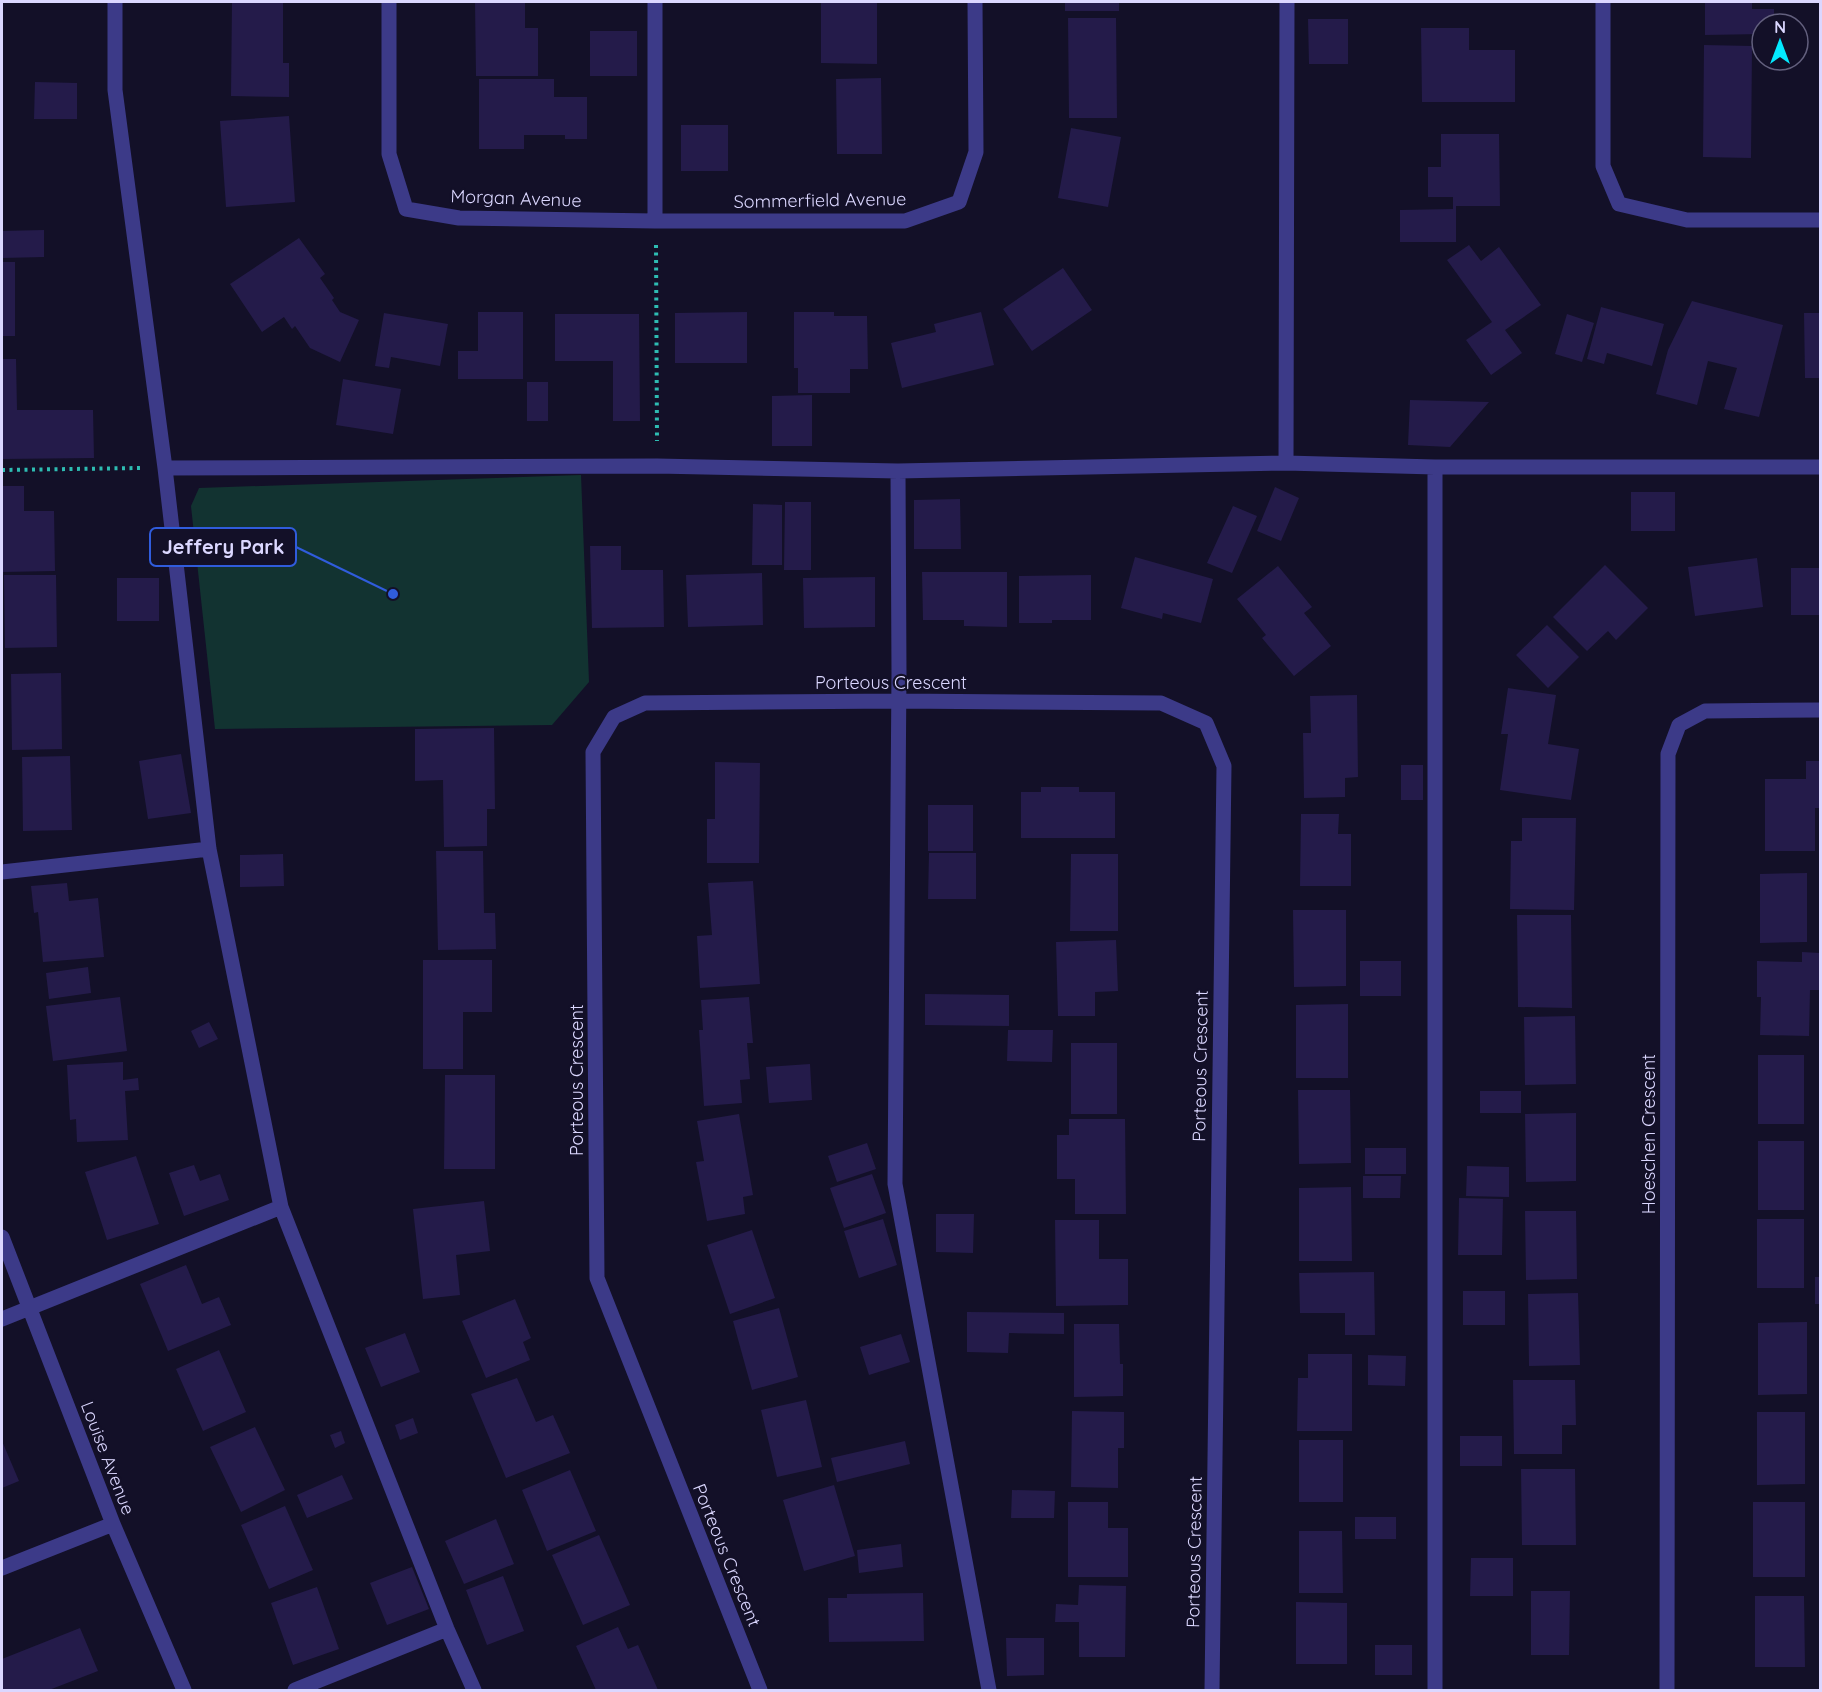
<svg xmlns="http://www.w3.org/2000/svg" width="1822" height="1692" viewBox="0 0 1822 1692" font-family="Quicksand,sans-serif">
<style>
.green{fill:#123331}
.building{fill:#241b4a}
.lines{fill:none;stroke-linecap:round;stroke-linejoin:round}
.path{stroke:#2ebcb2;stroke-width:4;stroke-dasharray:3 4.5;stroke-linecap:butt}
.minor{stroke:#3c3a88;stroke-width:15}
.labels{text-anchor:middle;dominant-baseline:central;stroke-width:4.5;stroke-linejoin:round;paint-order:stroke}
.street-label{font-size:18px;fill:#dbd7ff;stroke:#131028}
.leader{fill:none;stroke:#305cdc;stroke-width:2}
.callout-dot{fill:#305cdc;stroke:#131028;stroke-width:2}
.callout{fill:#131028;stroke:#305cdc;stroke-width:2}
.callout-label{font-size:20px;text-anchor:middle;font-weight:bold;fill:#dbd7ff}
</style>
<rect width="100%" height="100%" fill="#131028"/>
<path class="green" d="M581 475 589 682 552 725 215 729 191 506 199 488Z"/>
<path class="building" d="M232 2H283V63H289V97L231 96Z
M475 2H525V28H538V76H476Z
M821 2H877V64L821 63Z
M1065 2H1119V11H1065Z
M1705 2H1752V9H1774V24H1762V34L1705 35Z
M1068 18H1116L1117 118H1069Z
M1308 19H1348V64H1309Z
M1421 28H1469V50H1515V102H1422Z
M590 31H637V76H590Z
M1704 45 1752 46 1751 158 1703 157Z
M881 78 882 154H837L836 79Z
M479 79H554V97H587V139H565V135H524V149H479Z
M35 82 77 83V119H34Z
M289 116 295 202 226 207 220 121Z
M681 125H728V171H681Z
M1071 128 1121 137 1108 207 1058 198Z
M1441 134H1499L1500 206H1456V242H1400V210L1453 209V197H1428V167H1441Z
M44 230V257L2 258V231Z
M299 238 325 274 320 278 334 298 332 300 340 312 359 320 340 362 310 348 295 326 292 329 284 317 262 332 230 284Z
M1469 245 1481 261 1499 247 1541 305 1505 330 1522 353 1491 375 1466 340 1492 322 1447 260Z
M2 262H15V336H2Z
M1063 268 1092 310 1032 351 1003 309Z
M1692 301 1783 325 1759 417 1724 409 1737 368 1708 361 1697 405 1656 394 1668 350Z
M1601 307 1664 324 1652 366 1607 353 1604 364 1587 359Z
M478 312H523V379H458V351H478Z
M747 312V363H675V313Z
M794 312H834V316H867L868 369H850V393H798V368H794Z
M981 312 994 365 902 388 891 343 936 332 934 324Z
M384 313 448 324 440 366 391 357 389 368 375 366Z
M1804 313H1820V378H1805Z
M555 314H639L640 421H613V361H555Z
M1567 314 1594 323 1582 362 1555 354Z
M2 359H16L17 410H93L94 458 2 459Z
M343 379 401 389 393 434 336 425Z
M527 382H548V421H527Z
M812 395V446H772V396Z
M1410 400 1489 402 1450 447 1408 445Z
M2 486H24V511H54L55 571 2 572Z
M1275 487 1299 498 1281 541 1257 531Z
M1631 492H1675V531H1631Z
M960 499 961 549H914V500Z
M785 502H811V570H784Z
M753 504 782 505V565H752Z
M1233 506 1257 516 1232 573 1207 563Z
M590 546H621V570H663L664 627 592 628Z
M1135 557 1213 579 1201 623 1163 613 1162 619 1121 608Z
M1757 558 1763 607 1695 616 1688 567Z
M1605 565 1648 608 1616 640 1608 631 1587 651 1553 617Z
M1278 566 1312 607 1304 613 1331 646 1294 676 1262 638 1266 635 1237 599Z
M1791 568H1820V615H1791Z
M922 572H1007V627L964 626V620H923Z
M762 573 763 625 688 627 686 575Z
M4 575H56L57 647 5 648Z
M1091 575V620H1052V623H1019V576Z
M875 577V627L804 628 803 578Z
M117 578H159V621H117Z
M1547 625 1579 657 1548 688 1516 655Z
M61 673 62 749 12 750 11 674Z
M1508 688 1556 695 1548 744 1579 749 1571 800 1500 790 1508 734H1501Z
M1357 695 1358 777 1345 778V797L1304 798 1303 733H1311L1310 696Z
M494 728 495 809H487V846L444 847 443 780 415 781V729Z
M181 754 191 813 148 819 139 761Z
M70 756 72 830 23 831 22 757Z
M1806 761H1820V808H1815V851H1765V779H1806Z
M715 762 760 763 759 863H707V819H715Z
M1401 765H1423V800H1401Z
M1041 787H1079V792H1115V838H1021V792H1041Z
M928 805H973V851H928Z
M1301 814H1339L1338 834H1351V886H1300Z
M1522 818H1576L1574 910 1510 909 1511 841H1522Z
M436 851H483L484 913H495L496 949 438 950Z
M929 853H976V899H928Z
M283 854 284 886 240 887V855Z
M1071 854H1118V931H1070Z
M1807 873V942L1760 943V874Z
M753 881 760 984 700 988 697 936 712 935 708 883Z
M67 883 69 901 98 898 104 957 43 962 38 912 34 913 31 886Z
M1293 910H1346V986L1294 987Z
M1517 915H1571L1572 1008 1518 1007Z
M1116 940 1118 991 1095 992V1016H1058L1056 942Z
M1802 952 1820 953V990H1810L1809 1036 1760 1035 1761 997H1757V961L1802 962Z
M423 960H492V1012H463V1069H423Z
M1360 961H1401V996H1360Z
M88 967 91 993 49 999 46 973Z
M925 994 1009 995V1026L925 1025Z
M120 997 127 1051 53 1061 46 1006Z
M749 997 753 1043H747L750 1079 740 1080 742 1103 704 1106 699 1030H703L701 1000Z
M1348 1004V1078H1296V1005Z
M1575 1016 1576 1084 1525 1085 1524 1017Z
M209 1022 218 1039 199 1048 191 1031Z
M1008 1030H1053L1052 1062 1007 1061Z
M1071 1043H1117V1114H1071Z
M1758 1055H1804V1124H1758Z
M123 1062V1080L138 1078 139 1090 125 1091 128 1140 77 1142 76 1119 70 1120 67 1065Z
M810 1064 812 1100 769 1103 766 1067Z
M445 1075H495V1169H444Z
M1298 1090H1350L1351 1163 1299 1164Z
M1480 1091H1521V1113H1480Z
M1576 1113V1181L1526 1182 1525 1114Z
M739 1114 753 1195 743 1197 745 1214 707 1221 696 1162 704 1161 697 1121Z
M1069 1119H1125L1126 1214H1075V1179H1057V1135H1069Z
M1758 1141H1804V1210H1758Z
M867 1143 876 1169 837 1182 828 1156Z
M1365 1148H1406V1174H1365Z
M136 1156 159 1224 107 1240 85 1172Z
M194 1165 200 1181 220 1174 229 1200 184 1216 169 1173Z
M1467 1166 1509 1167V1197L1466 1196Z
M872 1174 886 1213 844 1228 830 1188Z
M1363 1176H1401L1400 1198H1363Z
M1351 1187 1352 1261H1299V1188Z
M1459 1198 1503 1199 1502 1255H1458Z
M484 1201 490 1251 456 1255 460 1295 423 1299 413 1209Z
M1525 1211H1576L1577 1279 1526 1280Z
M936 1214H974L973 1253 936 1252Z
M883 1219 897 1265 859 1278 844 1231Z
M1757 1219H1804V1288H1757Z
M1055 1220H1099V1259H1128V1305L1056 1306Z
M752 1230 775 1298 730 1314 707 1245Z
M186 1265 202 1304 219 1297 231 1325 168 1351 140 1284Z
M1374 1272 1375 1335H1345V1313H1300L1299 1273Z
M1815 1277H1820V1304H1815Z
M1463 1291H1505V1325H1463Z
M1578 1293 1580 1365 1529 1366 1528 1294Z
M515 1299 531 1338 523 1342 530 1360 486 1378 462 1321Z
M779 1308 798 1377 752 1390 733 1321Z
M967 1312 1064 1313V1334L1009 1333 1008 1353 967 1352Z
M1807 1322V1394L1758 1395V1323Z
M1074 1324H1119L1120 1364H1123V1396L1074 1397Z
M405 1333 420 1372 381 1387 365 1348Z
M901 1334 910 1362 869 1375 860 1347Z
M219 1350 246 1412 203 1431 176 1369Z
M1308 1354H1352V1431H1297L1298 1378H1308Z
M1368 1355 1406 1356 1405 1386 1368 1385Z
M517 1378 536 1422 553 1415 570 1453 506 1478 471 1394Z
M1513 1380H1575L1576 1425H1562V1454H1514Z
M806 1400 822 1467 777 1477 761 1410Z
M1072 1411 1124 1412V1448H1118V1488L1071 1487Z
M1757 1412H1805V1484L1757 1485Z
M413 1418 418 1433 400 1440 395 1425Z
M255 1427 285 1490 241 1512 210 1447Z
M341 1431 345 1443 335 1448 330 1435Z
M1460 1436H1502V1466H1460Z
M1299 1440H1343V1502H1299Z
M2 1441 19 1481 2 1488Z
M905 1441 910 1464 837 1482 831 1458Z
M1521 1469H1575L1576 1545H1522Z
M570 1470 596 1531 547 1551 522 1490Z
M342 1475 353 1499 307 1518 297 1495Z
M834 1485 855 1556 804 1571 783 1500Z
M1012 1490 1055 1491 1054 1518H1011Z
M1068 1502H1108V1528H1128V1577H1068Z
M1753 1502H1805V1577H1753Z
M285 1506 313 1570 269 1589 241 1525Z
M1355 1517H1396V1539H1355Z
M496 1519 514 1564 464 1584 445 1541Z
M1299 1531H1342L1343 1593H1299Z
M599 1535 630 1605 583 1625 552 1555Z
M901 1544 903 1567 859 1573 857 1550Z
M1471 1558H1513V1596H1470Z
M412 1567 429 1609 387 1625 370 1583Z
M503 1576 524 1631 487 1645 466 1590Z
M1079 1585 1126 1586 1125 1657H1079V1622H1055L1056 1604 1078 1605Z
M317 1587 339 1649 293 1665 271 1603Z
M1531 1591H1570L1569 1655H1531Z
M923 1593 924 1641 829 1642 828 1598H847V1594Z
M1755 1596H1804L1805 1667H1755Z
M1296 1602 1347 1603V1664H1296Z
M618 1627 628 1649 638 1645 658 1690H596L576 1646Z
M80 1628 98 1671 49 1690H2V1659Z
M1006 1638H1044V1675L1007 1676Z
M1375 1645H1412V1675H1375Z"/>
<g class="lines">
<path class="path" d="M656 245 657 441
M2 470 140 468"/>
<path class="minor" d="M115 2V90L165 468 209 849 281 1207 447 1629 474 1690
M389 2V154L406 209 459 218 655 221H905L959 202 976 152 975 2
M1603 2V166L1619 204 1687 220H1820
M655 221V2
M1286 463 1287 2
M1435 467V1690
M165 468 657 466 898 471 1286 463 1435 467H1820
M898 471 899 673 895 1184 989 1690
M2 872 209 849
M2 1237 113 1524 184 1690
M2 1319 281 1207
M2 1568 113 1524
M295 1690 447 1629
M760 1690 597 1278 593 752 614 717 645 703 899 701 1161 703 1206 723 1224 766 1212 1690
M1667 1690 1668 754 1679 725 1705 711 1820 710"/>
</g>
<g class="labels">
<g class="street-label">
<text transform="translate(516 198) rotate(2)">Morgan Avenue</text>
<text transform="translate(820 200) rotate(-1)">Sommerfield Avenue</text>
<text x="891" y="682">Porteous Crescent</text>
<text transform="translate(1200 1066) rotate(-89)">Porteous Crescent</text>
<text transform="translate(576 1080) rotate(-90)">Porteous Crescent</text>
<text transform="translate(1648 1134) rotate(-90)">Hoeschen Crescent</text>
<text transform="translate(108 1458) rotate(69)">Louise Avenue</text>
<text transform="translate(1194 1552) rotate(-89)">Porteous Crescent</text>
<text transform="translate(727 1555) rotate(68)">Porteous Crescent</text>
</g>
</g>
<path class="leader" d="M393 594L296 547"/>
<circle class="callout-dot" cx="393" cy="594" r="6"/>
<rect class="callout" x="150" y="528" width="146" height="38" rx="6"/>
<g class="callout-label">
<text x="223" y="554">Jeffery Park</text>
</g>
<rect width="1822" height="1692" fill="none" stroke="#dbd7ff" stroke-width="6"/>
<g transform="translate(1780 42)"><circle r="28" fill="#131028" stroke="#63607e" stroke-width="1.5"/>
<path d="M0-4.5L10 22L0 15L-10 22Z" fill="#03e9ff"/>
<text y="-9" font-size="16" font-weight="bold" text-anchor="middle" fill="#dbd7ff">N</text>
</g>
</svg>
